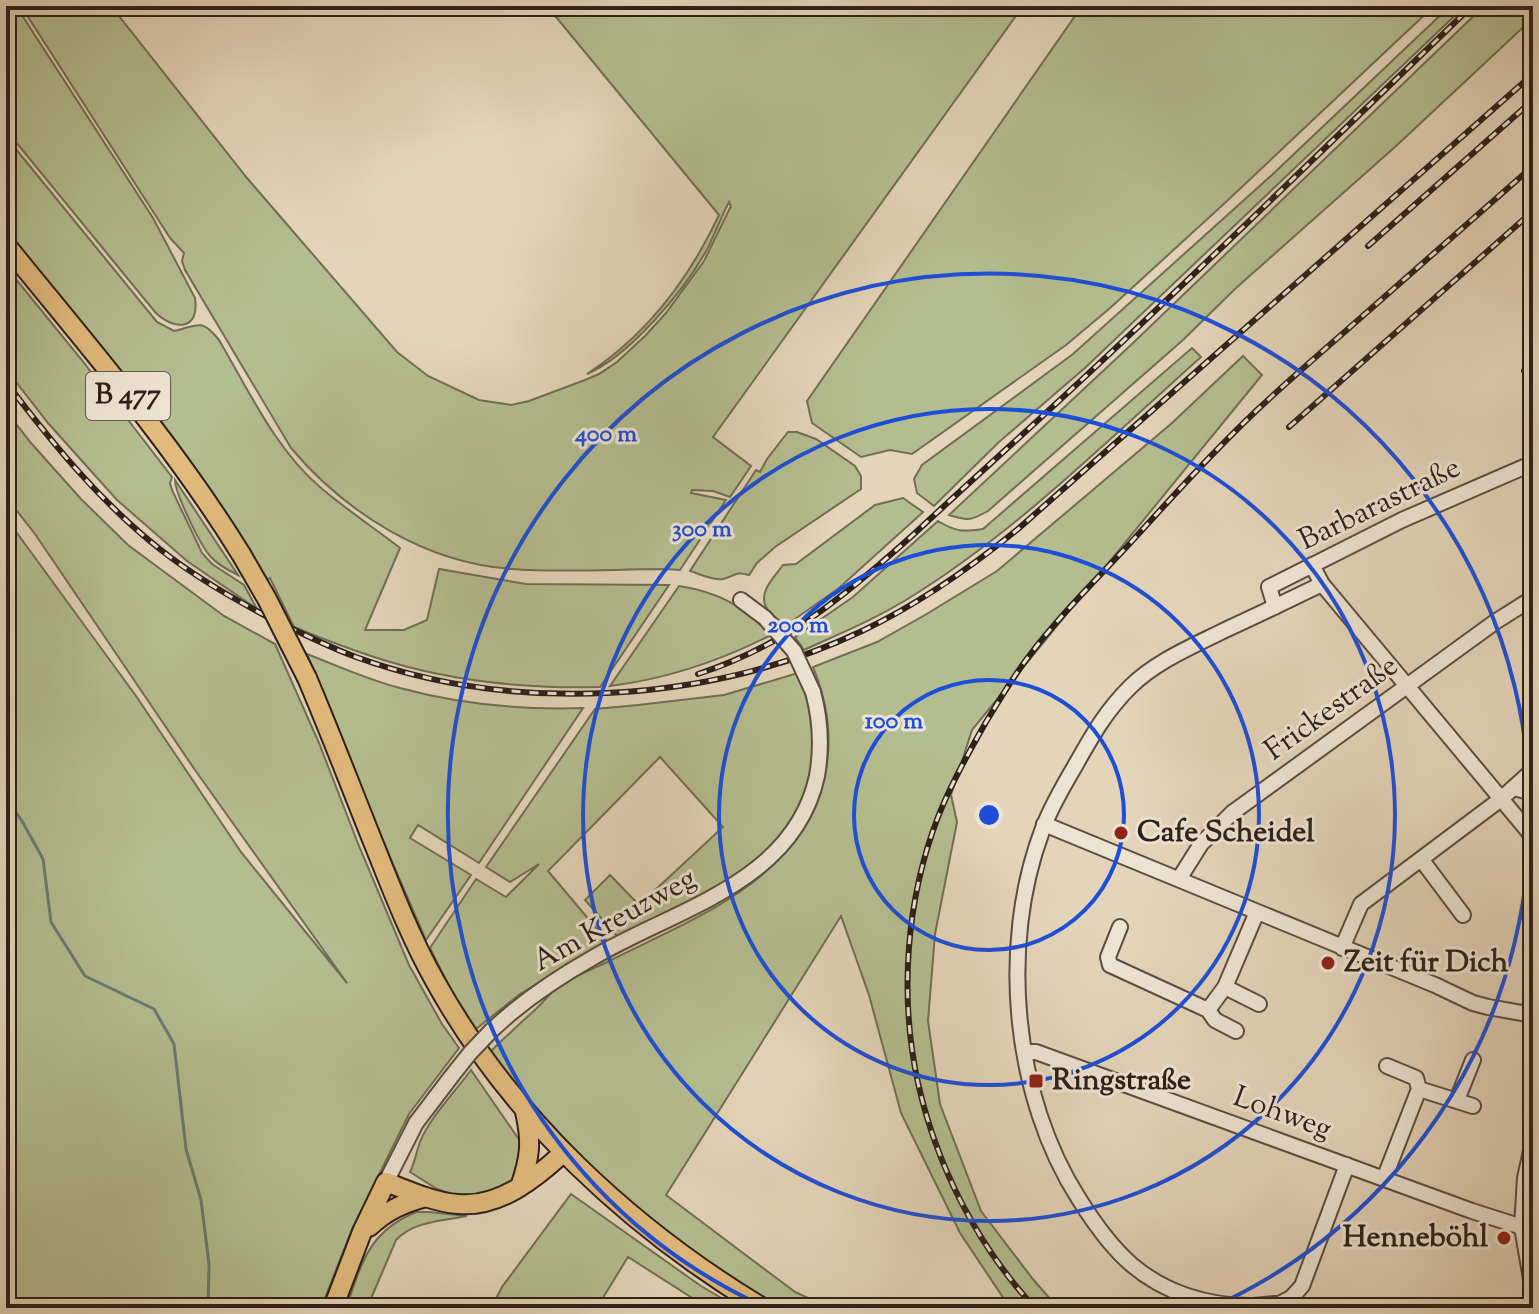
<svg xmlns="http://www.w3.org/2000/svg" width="1539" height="1314" viewBox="0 0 1539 1314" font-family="'Sorts Mill Goudy',serif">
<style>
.green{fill:#b4bd8f;stroke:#706e55;stroke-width:2}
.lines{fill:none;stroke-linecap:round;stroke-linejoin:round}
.stream{stroke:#6b7b74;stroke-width:3}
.minor-casing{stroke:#5a4d42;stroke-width:18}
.major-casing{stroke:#2c201b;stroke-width:22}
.minor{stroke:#ede3d2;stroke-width:14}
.major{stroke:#e2ba7c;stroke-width:18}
.rail-casing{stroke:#2c201b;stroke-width:6}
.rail{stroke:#ede3d2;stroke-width:3;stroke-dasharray:9;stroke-linecap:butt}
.minor-bridge-casing{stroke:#5a4d42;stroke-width:18;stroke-linecap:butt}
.major-bridge-casing{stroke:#2c201b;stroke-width:22;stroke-linecap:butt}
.minor-bridge{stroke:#ede3d2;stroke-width:14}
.major-bridge{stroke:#e2ba7c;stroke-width:18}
.ring{fill:none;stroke:#1d4ed8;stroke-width:4}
.poi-dot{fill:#8f2418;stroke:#ede3d2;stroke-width:3}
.labels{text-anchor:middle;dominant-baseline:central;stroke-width:6;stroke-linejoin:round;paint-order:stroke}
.shield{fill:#ede3d2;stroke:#665a52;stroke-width:2}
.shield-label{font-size:28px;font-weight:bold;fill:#2c201b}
.street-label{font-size:30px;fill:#2c201b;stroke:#ede3d2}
.poi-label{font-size:30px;font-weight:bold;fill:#2c201b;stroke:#ede3d2;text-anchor:start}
.centre{fill:#1d4ed8;stroke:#ede3d2;stroke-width:4}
.ring-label{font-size:24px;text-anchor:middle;font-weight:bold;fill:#1d4ed8;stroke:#ede3d2;stroke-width:6;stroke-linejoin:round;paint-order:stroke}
</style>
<rect width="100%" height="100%" fill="#e4d4b9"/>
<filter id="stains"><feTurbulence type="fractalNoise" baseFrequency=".0025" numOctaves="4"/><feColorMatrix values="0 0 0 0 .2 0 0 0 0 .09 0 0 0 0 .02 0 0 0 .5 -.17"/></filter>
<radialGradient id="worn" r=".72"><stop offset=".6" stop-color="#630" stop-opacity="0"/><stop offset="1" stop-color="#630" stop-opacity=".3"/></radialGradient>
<path class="green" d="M6 6H16L153 218 195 298C200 331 174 331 155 312L6 130Z
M21 6H111L247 178 397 352 428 376 479 400 511 405 529 401 585 380 599 374 617 362 645 336 666 313 704 261 731 206 729 202C720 219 714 237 705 253 682 293 629 356 587 374 647 335 689 279 719 215L547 6H1023L713 437 751 466 730 497 713 491 692 490 691 493 726 500 680 570 666 569C615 569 563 573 512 569 425 563 346 513 291 448L185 270 182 261 184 253 170 238Z
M1082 6H1434L1227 201 1109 309 1066 345 912 454 890 450 861 457 812 423 807 401Z
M1450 6H1465L1086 367 999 442 934 506 917 493 914 479 922 465 1073 354 1274 173Z
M1484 6H1533V18L1395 147 1236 288 1183 340 988 511C970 521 968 521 949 515L1133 343Z
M6 137 157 322 174 331C199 325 201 318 219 340 249 391 276 450 321 488 346 509 374 528 400 548L365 630H404L427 620 439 569 526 584 669 585 600 687C524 689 447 681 374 657 347 648 320 638 294 627L270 578 266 580 236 531 76 318 6 232Z
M6 267 81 359 172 477 170 483 172 490 202 553 212 564 244 585 257 609 187 561 117 500 48 423 6 369Z
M1192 348 1201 357C1108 440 1019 529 914 595 880 617 841 633 804 650L795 637 853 597 938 521C956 532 963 532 983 529Z
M1243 356 1262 375 972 730 951 795 957 822 935 934 928 1021 940 1104 981 1211 1032 1278 1058 1308H1008L1006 1302 960 1233 901 1113 869 995 841 916 666 1195 795 1292 830 1308H767L617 1192 566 1148 489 1053C505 1037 522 1022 538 1007 545 1000 552 991 560 986 574 976 593 969 609 961 692 919 793 884 822 786 834 746 828 704 813 667L877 642 925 615 997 571 1172 423Z
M6 411 31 443 81 499 128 545 224 616 275 644 319 743 359 846 409 965 442 1024 459 1048 409 1114 353 1227 321 1308H6V518L136 696 241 852 347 983 195 770 35 534 6 497Z
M788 432H797L816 439 855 466 861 476V489L775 547 757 563 749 575C735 571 735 576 723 579 714 581 700 574 690 571L756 470 760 472 767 459Z
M175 480 238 575C228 570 218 565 211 557 201 547 175 493 175 480Z
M903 498 923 512 839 588 785 626C780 620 769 614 766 607 758 592 775 576 783 565L796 564 875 505Z
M679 586C718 592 744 606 771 635 720 661 667 679 610 686Z
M307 654C338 666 368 680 400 688 459 704 522 710 583 708L479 863 418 825 410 838 471 875 426 940 389 855Z
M798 673C810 696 814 717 814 743 814 763 811 791 801 809 765 871 680 908 618 937L585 900 610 875 639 905 723 827 660 757 548 871 607 941 520 994 476 1029 452 992 430 948 476 879 506 897 539 864 510 882 486 867 595 709 638 705 724 695Z
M471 1070 520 1141 519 1175 498 1191 459 1197 437 1189 410 1172C415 1162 416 1153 420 1142 430 1117 455 1092 471 1070Z
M571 1194 701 1286 738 1308H708L628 1257 604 1296 602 1308H491L502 1287Z
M416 1212H429L467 1216C442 1221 414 1221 396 1240L367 1308H346C362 1263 368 1232 416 1212Z"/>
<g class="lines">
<path class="stream" d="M6 799 22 821 43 859 51 922 85 976 154 1009 174 1044 186 1149 201 1200 209 1264 208 1308"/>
<g class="minor-casing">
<path id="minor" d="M1312 565 1322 584 1533 837
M741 600 765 618
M1275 607 1269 587 1402 520 1533 463
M1514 788 1533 793
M1044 824 1435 985 1473 1003 1488 1007 1533 1015
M1421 859 1463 915
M1179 879 1201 844 1232 813 1495 622 1533 598
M1120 927 1108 957 1110 965 1208 1010 1225 987 1257 912
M1342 948 1361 904 1501 799 1533 770
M1225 987 1259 1004
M1208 1010 1215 1020 1236 1031
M491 1031C521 1002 557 978 594 957 675 909 794 883 817 776 822 747 821 721 813 692
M1024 1052H1036L1472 1211 1522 1227
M1419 1089 1473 1106
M1457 1100 1473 1060
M1533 1142 1525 1178 1522 1227 1533 1291
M1384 1179 1419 1089 1416 1078 1387 1066
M386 1182 416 1123 451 1077
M1279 1304 1291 1298 1302 1286 1347 1165
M1297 1308C1284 1300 1265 1306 1250 1306 1207 1306 1165 1293 1132 1265 1111 1247 1094 1223 1079 1199 1013 1096 999 946 1042 831 1050 808 1063 787 1075 766 1092 736 1105 712 1130 687 1155 662 1191 647 1223 631 1256 616 1289 600 1322 584"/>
</g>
<g class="major-casing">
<path id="major" d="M6 245C88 346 173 444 241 554
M307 678C330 732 351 787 373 842 392 889 410 937 435 981 510 1117 630 1228 763 1308
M520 1187C530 1158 532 1142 525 1112
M369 1227C386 1211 403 1203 426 1197
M333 1308 362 1232 386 1182C409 1191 433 1202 458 1204 499 1208 536 1178 563 1153"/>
</g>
<use href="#minor" class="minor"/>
<use href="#major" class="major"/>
<g class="rail-casing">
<path id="rail" d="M1368 246 1533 100
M1524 371 1533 370
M6 382C52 443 100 502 161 550 194 576 230 597 268 617 297 631 326 646 356 657 515 715 710 703 862 631 919 604 970 568 1018 529L1533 74
M1289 427 1533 211
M698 674C787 645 846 595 914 534 946 504 979 474 1012 444 1168 302 1319 153 1472 6
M1035 1308C977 1245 937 1167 918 1083 899 996 906 900 938 817 951 784 969 752 986 722 1000 699 1013 677 1029 656 1060 615 1098 578 1133 540 1173 496 1213 452 1256 411 1289 380 1323 351 1357 321 1416 269 1474 218 1533 166"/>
</g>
<use href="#rail" class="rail"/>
<g class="minor-bridge-casing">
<path id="minor-bridge" d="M765 618 794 651 813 692
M451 1077 470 1053 491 1031"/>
</g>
<g class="major-bridge-casing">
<path id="major-bridge" d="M241 554 267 599 307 678"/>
</g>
<use href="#minor-bridge" class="minor-bridge"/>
<use href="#major-bridge" class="major-bridge"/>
</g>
<g class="ring">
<circle cx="989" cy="815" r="135"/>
<circle cx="989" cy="815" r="270"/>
<circle cx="989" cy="815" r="406"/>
<path d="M765 1307A541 541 0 1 1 1213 1307"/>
</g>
<g class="poi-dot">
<circle cx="1121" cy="833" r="8"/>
<circle cx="1328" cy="963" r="8"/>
<rect x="1028" y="1073" width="16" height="16" rx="4"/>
<circle cx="1504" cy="1238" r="8"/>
</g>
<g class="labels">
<rect class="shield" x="86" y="372" width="84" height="48" rx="6"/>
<g class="shield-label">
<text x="128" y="396">B 477</text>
</g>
<g class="street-label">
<text transform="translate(1380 505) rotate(-26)">Barbarastraße</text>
<text transform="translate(1332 709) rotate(-36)">Frickestraße</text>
<text transform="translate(615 921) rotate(-29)">Am Kreuzweg</text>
<text transform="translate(1282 1114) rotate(20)">Lohweg</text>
</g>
<g class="poi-label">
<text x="1137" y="833">Cafe Scheidel</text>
<text x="1344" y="963">Zeit für Dich</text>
<text x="1052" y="1081">Ringstraße</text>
<text x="1488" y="1238" text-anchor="end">Henneböhl</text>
</g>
</g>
<circle cx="989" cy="815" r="12" class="centre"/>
<g class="ring-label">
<text x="606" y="441">400 m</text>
<text x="702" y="536">300 m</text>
<text x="798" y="632">200 m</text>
<text x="894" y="728">100 m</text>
</g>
<rect width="1539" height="1314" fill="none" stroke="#e4d4b9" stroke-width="32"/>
<rect x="8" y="8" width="1523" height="1298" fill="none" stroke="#2c201b" stroke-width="4"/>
<rect x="16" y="16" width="1507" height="1282" fill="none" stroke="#2c201b" stroke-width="2"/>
<rect width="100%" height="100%" filter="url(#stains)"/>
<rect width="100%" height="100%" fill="url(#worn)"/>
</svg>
